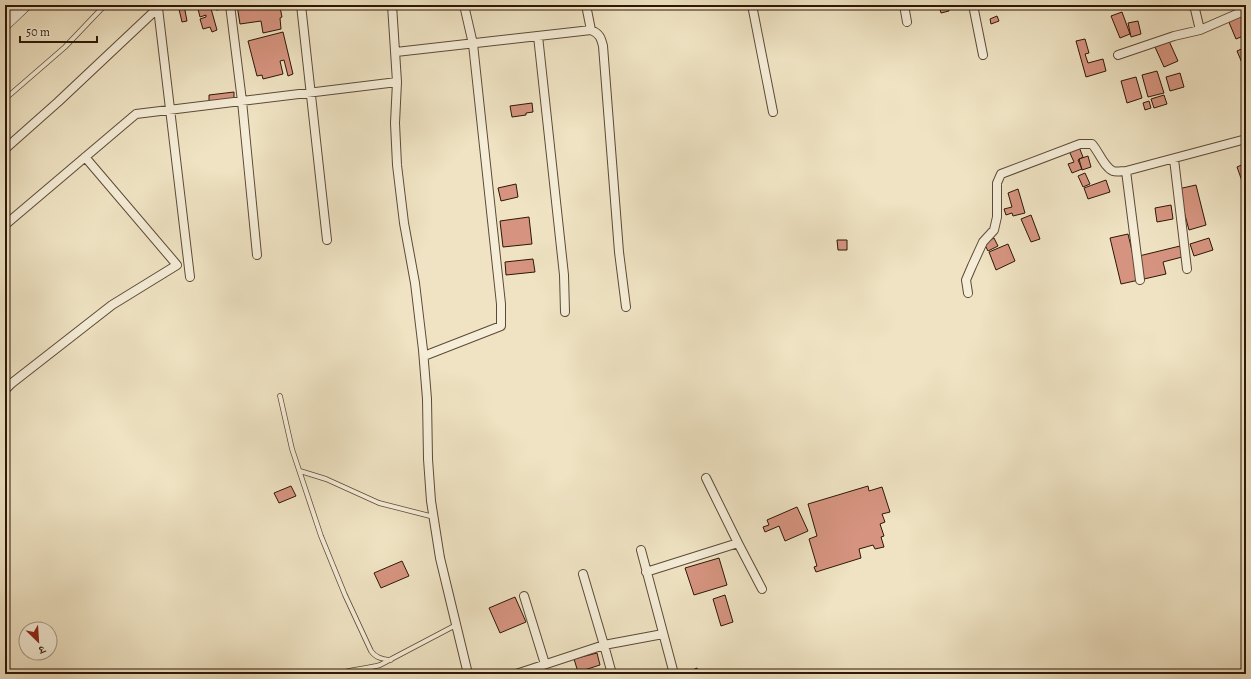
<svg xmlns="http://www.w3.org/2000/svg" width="1251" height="679" viewBox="0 0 1251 679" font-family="Alegreya,'Noto Serif Devanagari',serif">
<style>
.building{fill:#d69480;stroke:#2c1706}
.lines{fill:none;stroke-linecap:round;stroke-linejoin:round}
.lane-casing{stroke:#5d4a35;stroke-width:5.5}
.street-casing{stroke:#5d4a35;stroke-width:10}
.secondary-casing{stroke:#2c1706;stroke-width:12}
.lane{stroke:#f5edd8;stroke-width:4}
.street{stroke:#f5edd8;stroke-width:8}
.secondary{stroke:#f5edd8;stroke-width:11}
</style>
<rect width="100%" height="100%" fill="#efe3c3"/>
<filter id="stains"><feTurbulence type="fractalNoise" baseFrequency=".005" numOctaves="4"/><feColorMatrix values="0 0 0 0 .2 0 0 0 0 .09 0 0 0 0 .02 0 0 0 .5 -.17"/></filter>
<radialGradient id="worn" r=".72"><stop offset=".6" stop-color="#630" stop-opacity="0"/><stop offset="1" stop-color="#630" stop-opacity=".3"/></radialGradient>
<path class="building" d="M178 5H184L187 21 182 22Z
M197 5H210L217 30 212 32 210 27 203 29 200 19 206 17V15L200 17Z
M216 5H222L223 9 216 10Z
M237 5H278V7H280L282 17 280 18 281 29 263 33 261 21 240 24Z
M939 5H948L949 11 941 13Z
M1122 12 1130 34 1120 38 1111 16Z
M1246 12V35L1236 39 1228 20Z
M997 16 999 21 991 24 990 19Z
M1138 21 1141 34 1131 37 1128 23Z
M283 32 293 74 288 76 284 60 280 61 283 74 263 79 262 75 257 76 248 41Z
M1085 39 1089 53 1085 54 1088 63 1103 59 1106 71 1086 77 1076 41Z
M1169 41 1178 61 1164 67 1155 47Z
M1246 47V70H1245L1237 51Z
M1157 71 1164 93 1148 97 1142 75Z
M1180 73 1184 87 1170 91 1166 77Z
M1136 77 1142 98 1127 103 1121 81Z
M234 92V99L209 102V95Z
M1164 95 1167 104 1154 108 1151 99Z
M1149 101 1151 108 1145 110 1143 103Z
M532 103 533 112 526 113V115L512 117 510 106Z
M1079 147 1083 157 1078 160 1082 169 1072 173 1068 164 1074 162 1069 151Z
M1088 156 1091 167 1082 170 1079 159Z
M1246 163V180L1242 181 1237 167Z
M1085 173 1090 184 1083 187 1078 176Z
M1106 180 1110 192 1088 199 1084 188Z
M516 184 518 197 501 201 498 188Z
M1196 185 1206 225 1189 230 1178 189Z
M1018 189 1025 213 1013 216 1012 213 1006 215 1004 209 1012 207 1008 193Z
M1171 205 1173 219 1157 222 1155 208Z
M1031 215 1040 239 1031 242 1021 219Z
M529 217 532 244 503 247 500 221Z
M1128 234 1139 280 1121 284 1110 238Z
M994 238 998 246 988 251 984 243Z
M1209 238 1213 250 1194 256 1190 244Z
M837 240H847V250H838Z
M1008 244 1015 261 996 270 989 252Z
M1180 246 1182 257 1163 262 1166 274 1144 279 1139 256Z
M533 259 535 272 506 275 505 262Z
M291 486 296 496 279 503 274 493Z
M868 486 869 491 882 487 890 512 882 514 885 522 880 524 884 536 881 537 884 547 875 549 873 545 859 549 861 558 816 572 814 567 817 566 809 539 817 536 808 504Z
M797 507 808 531 785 541 779 526 765 532 763 527 769 525 767 520Z
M719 558 727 585 694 595 685 568Z
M402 561 409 576 381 588 374 573Z
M725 595 733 622 721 626 713 599Z
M515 597 526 622 500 633 489 608Z
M597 653 600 665 578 672 574 659Z
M697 668 700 674H683Z"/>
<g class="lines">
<g class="lane-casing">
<path id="lane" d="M5 99 65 47 105 5
M280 396 292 449 321 536 345 595 371 651C376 658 382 659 391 660
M300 471 326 479 379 503 434 517
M281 674 289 672 292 674
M338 674C352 669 366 669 380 665L456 625"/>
</g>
<g class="street-casing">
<path id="street" d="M230 5 242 101 257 255
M301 5 327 240
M392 5 397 82 395 123 397 165 404 223 415 283 423 350 427 399 428 459 431 501 440 558 468 674
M586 5 591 30
M752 5 773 112
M904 5 907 22
M973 5 983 55
M1194 5 1200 30
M158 8 190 277
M5 9 14 17
M538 36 564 275 565 312
M396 52 591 30C600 34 601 38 603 46L619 252 626 307
M1118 55 1174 36 1200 30 1246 10
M5 149 58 102 160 6
M1174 159 1187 269
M5 225 136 114 397 82
M1140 280 1126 171 1246 139
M968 293 966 280 972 266 983 242 994 230 997 217V183L1001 174 1080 144H1092C1099 152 1104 167 1113 171 1116 172 1122 171 1126 171
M424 356 501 326V304L473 44 464 5
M5 390 12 383 112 305 177 265 85 157
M738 543 762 589
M641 550 674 674
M646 572 738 543 706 478
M583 574 604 645 663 634
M524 596 545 664
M516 674 604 645 612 674"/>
</g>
<g class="secondary-casing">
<path id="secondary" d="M5 25 26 5"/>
</g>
<use href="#lane" class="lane"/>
<use href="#street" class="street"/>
<use href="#secondary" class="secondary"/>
</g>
<rect width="1251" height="679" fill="none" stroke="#efe3c3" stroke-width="20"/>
<rect x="6" y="6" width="1239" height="667" fill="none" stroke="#2c1706" stroke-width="2"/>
<rect x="10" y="10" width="1231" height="659" fill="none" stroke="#2c1706"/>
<g transform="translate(38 641) rotate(155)"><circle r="19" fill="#f5edd8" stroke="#a59784"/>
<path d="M0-3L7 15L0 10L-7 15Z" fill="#8f2418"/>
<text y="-6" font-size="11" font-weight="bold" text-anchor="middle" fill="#2c1706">उ</text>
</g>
<path d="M20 36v6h77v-6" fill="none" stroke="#2c1706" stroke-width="2"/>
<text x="26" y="36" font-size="12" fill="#2c1706" stroke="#f5edd8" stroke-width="3" paint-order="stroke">50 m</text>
<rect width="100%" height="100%" filter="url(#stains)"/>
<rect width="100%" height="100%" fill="url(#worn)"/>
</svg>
